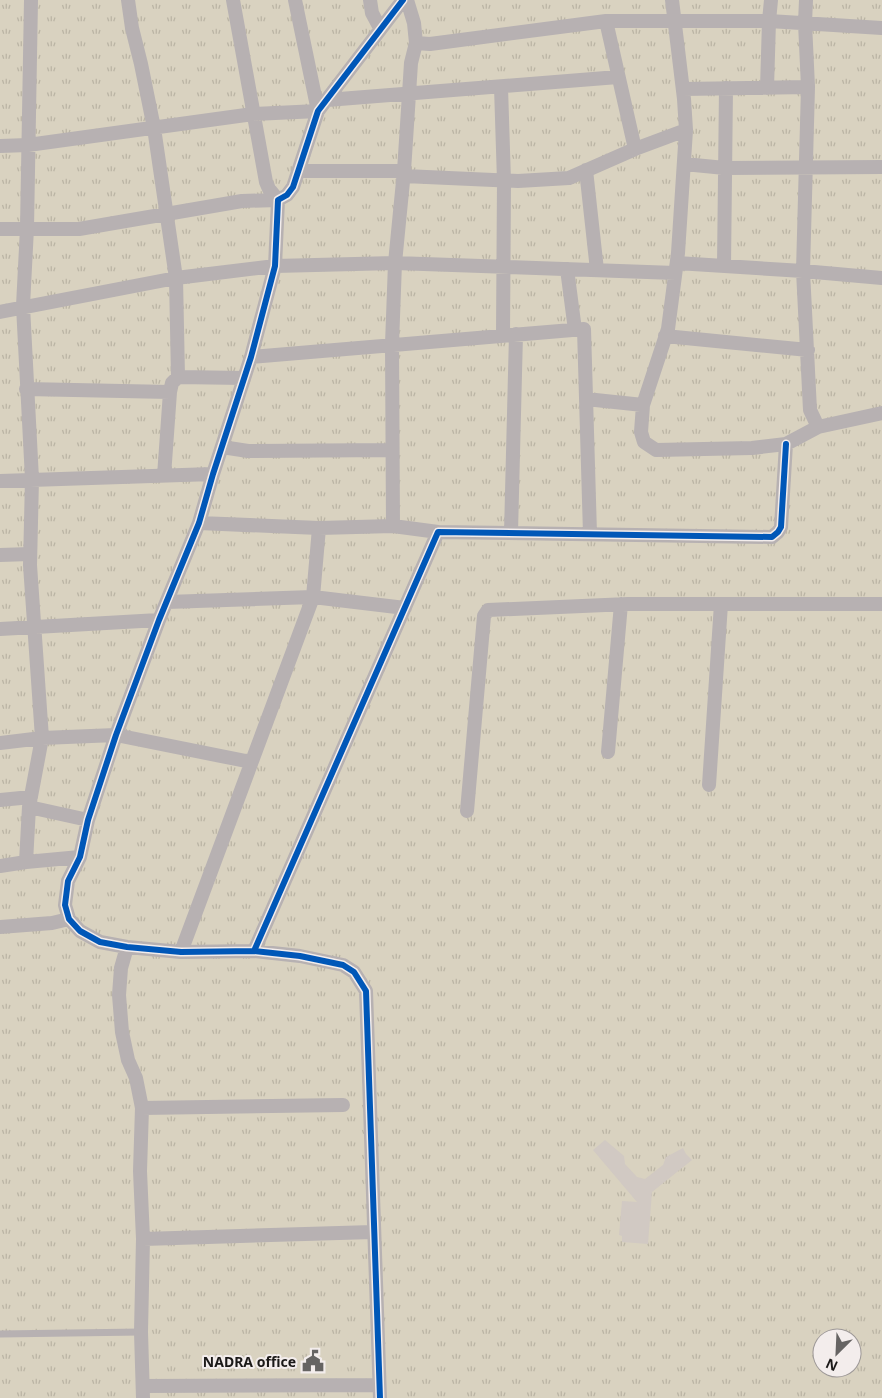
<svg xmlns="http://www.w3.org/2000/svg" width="882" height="1398" viewBox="0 0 882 1398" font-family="'Noto Sans',sans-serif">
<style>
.grass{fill:url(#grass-tufts);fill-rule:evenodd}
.building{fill:#d1c9c3}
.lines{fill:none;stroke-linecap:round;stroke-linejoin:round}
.service{stroke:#b7b1b2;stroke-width:7}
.minor{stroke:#b7b1b2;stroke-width:14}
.cycleway-casing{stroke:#f3edec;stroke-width:9}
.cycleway{stroke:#0057b8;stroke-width:6}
.labels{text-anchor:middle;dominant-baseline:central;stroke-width:4;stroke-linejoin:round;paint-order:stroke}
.poi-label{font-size:14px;font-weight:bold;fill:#1b1918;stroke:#f3edec;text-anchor:end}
</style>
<defs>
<pattern id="grass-tufts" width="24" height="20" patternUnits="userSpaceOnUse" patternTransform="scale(1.25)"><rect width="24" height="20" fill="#d9d2c0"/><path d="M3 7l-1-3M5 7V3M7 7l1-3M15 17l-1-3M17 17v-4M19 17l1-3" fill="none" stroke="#bab4a4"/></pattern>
</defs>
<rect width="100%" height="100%" fill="#f2eeed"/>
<path class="grass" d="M0 0H882V1398H0ZM822 1338H852V1368H822Z"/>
<path class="building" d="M605 1140 624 1156 625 1164 637 1177 645 1179 663 1165 666 1157 683 1148 686 1154 692 1160 652 1192 648 1244 622 1242V1236L619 1235 622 1201 637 1202 593 1150Z"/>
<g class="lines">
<path class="service" d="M0 1334 141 1332"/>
<path class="minor" d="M128 0 132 28 141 64 154 128 176 278 178 377 172 383 170 392 164 476
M233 0 266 182 269 189 278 200
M370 0 372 13 380 28
M672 0 684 99 686 130 678 253 668 329 643 405 641 432 644 442 656 450 752 448 786 444 818 427 882 413
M806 0 805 23 808 87 803 271 810 410 818 427
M606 21 635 149
M416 43 430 44 606 21H769L882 28
M501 87 504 181 503 335
M767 88 769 21 771 0
M683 89 808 87
M327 100 618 77
M0 146 28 145 253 114 318 111 295 0
M684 164 725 168 882 167
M586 170 597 270
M298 171H404
M404 176 518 181 569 178 635 149 686 130
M0 229H79L242 201 278 200
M677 263 803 271 882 278
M724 266 726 88
M567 269 575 330
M0 312 176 278 275 266 395 263 675 273
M665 336 808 350
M251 357 584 329 590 534
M178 377 244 378
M26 389 170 392
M586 399 643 405
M222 447 248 451 392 450
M0 481 213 474
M199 523 319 528 393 526 438 532
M393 526 392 344 395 263 404 171 411 63 416 43 414 23 407 0
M511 533 516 334
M0 555 30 554
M167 602 313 597 319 528
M0 629 159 620
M0 743 42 738 116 735 251 762
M608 752 621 604
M709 785 721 604
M0 800 31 797
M29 807 88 820
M467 811 484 616 488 610 628 604H882
M26 862 29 807 42 738 30 565 32 479 23 306 27 228 31 0
M0 866 26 862 80 857
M0 927 52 923 69 919
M127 947 121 968 119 995 122 1032 128 1060 136 1078 142 1108 140 1171 143 1239 141 1332 143 1398
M254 951 438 532 772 537 778 532 781 527 786 444
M181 952 313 597 405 608
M142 1108 343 1105
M143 1239 373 1232
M143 1386 378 1385
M380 1398 366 991 354 972 343 965 300 956 254 951 181 952 127 947 100 942 80 931 69 919 65 905 68 881 80 857 88 820 116 735 159 620 199 523 213 474 251 357 275 266 278 200 287 195 293 187 318 111 403 0"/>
<g class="cycleway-casing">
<path id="cycleway" d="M254 951 438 532 772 537 778 532 781 527 786 444
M380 1398 366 991 354 972 343 965 300 956 254 951 181 952 127 947 100 942 80 931 69 919 65 905 68 881 80 857 88 820 116 735 159 620 199 523 213 474 251 357 275 266 278 200 287 195 293 187 318 111 403 0"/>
</g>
<use href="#cycleway" class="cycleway"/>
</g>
<defs>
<g id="civic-bare" transform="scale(1.725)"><path d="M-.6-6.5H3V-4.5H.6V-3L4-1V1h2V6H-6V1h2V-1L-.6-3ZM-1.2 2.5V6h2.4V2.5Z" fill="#666463" stroke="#f3edec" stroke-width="2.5" paint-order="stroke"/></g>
</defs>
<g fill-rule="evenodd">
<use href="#civic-bare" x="313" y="1361"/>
</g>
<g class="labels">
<g class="poi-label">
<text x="296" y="1361">NADRA office</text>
</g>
</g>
<g transform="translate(837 1353) rotate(204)"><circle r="24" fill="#f3edec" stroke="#9d9897"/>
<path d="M0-4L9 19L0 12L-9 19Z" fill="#666463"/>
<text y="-8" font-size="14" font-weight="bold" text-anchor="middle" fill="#1b1918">N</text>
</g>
</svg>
